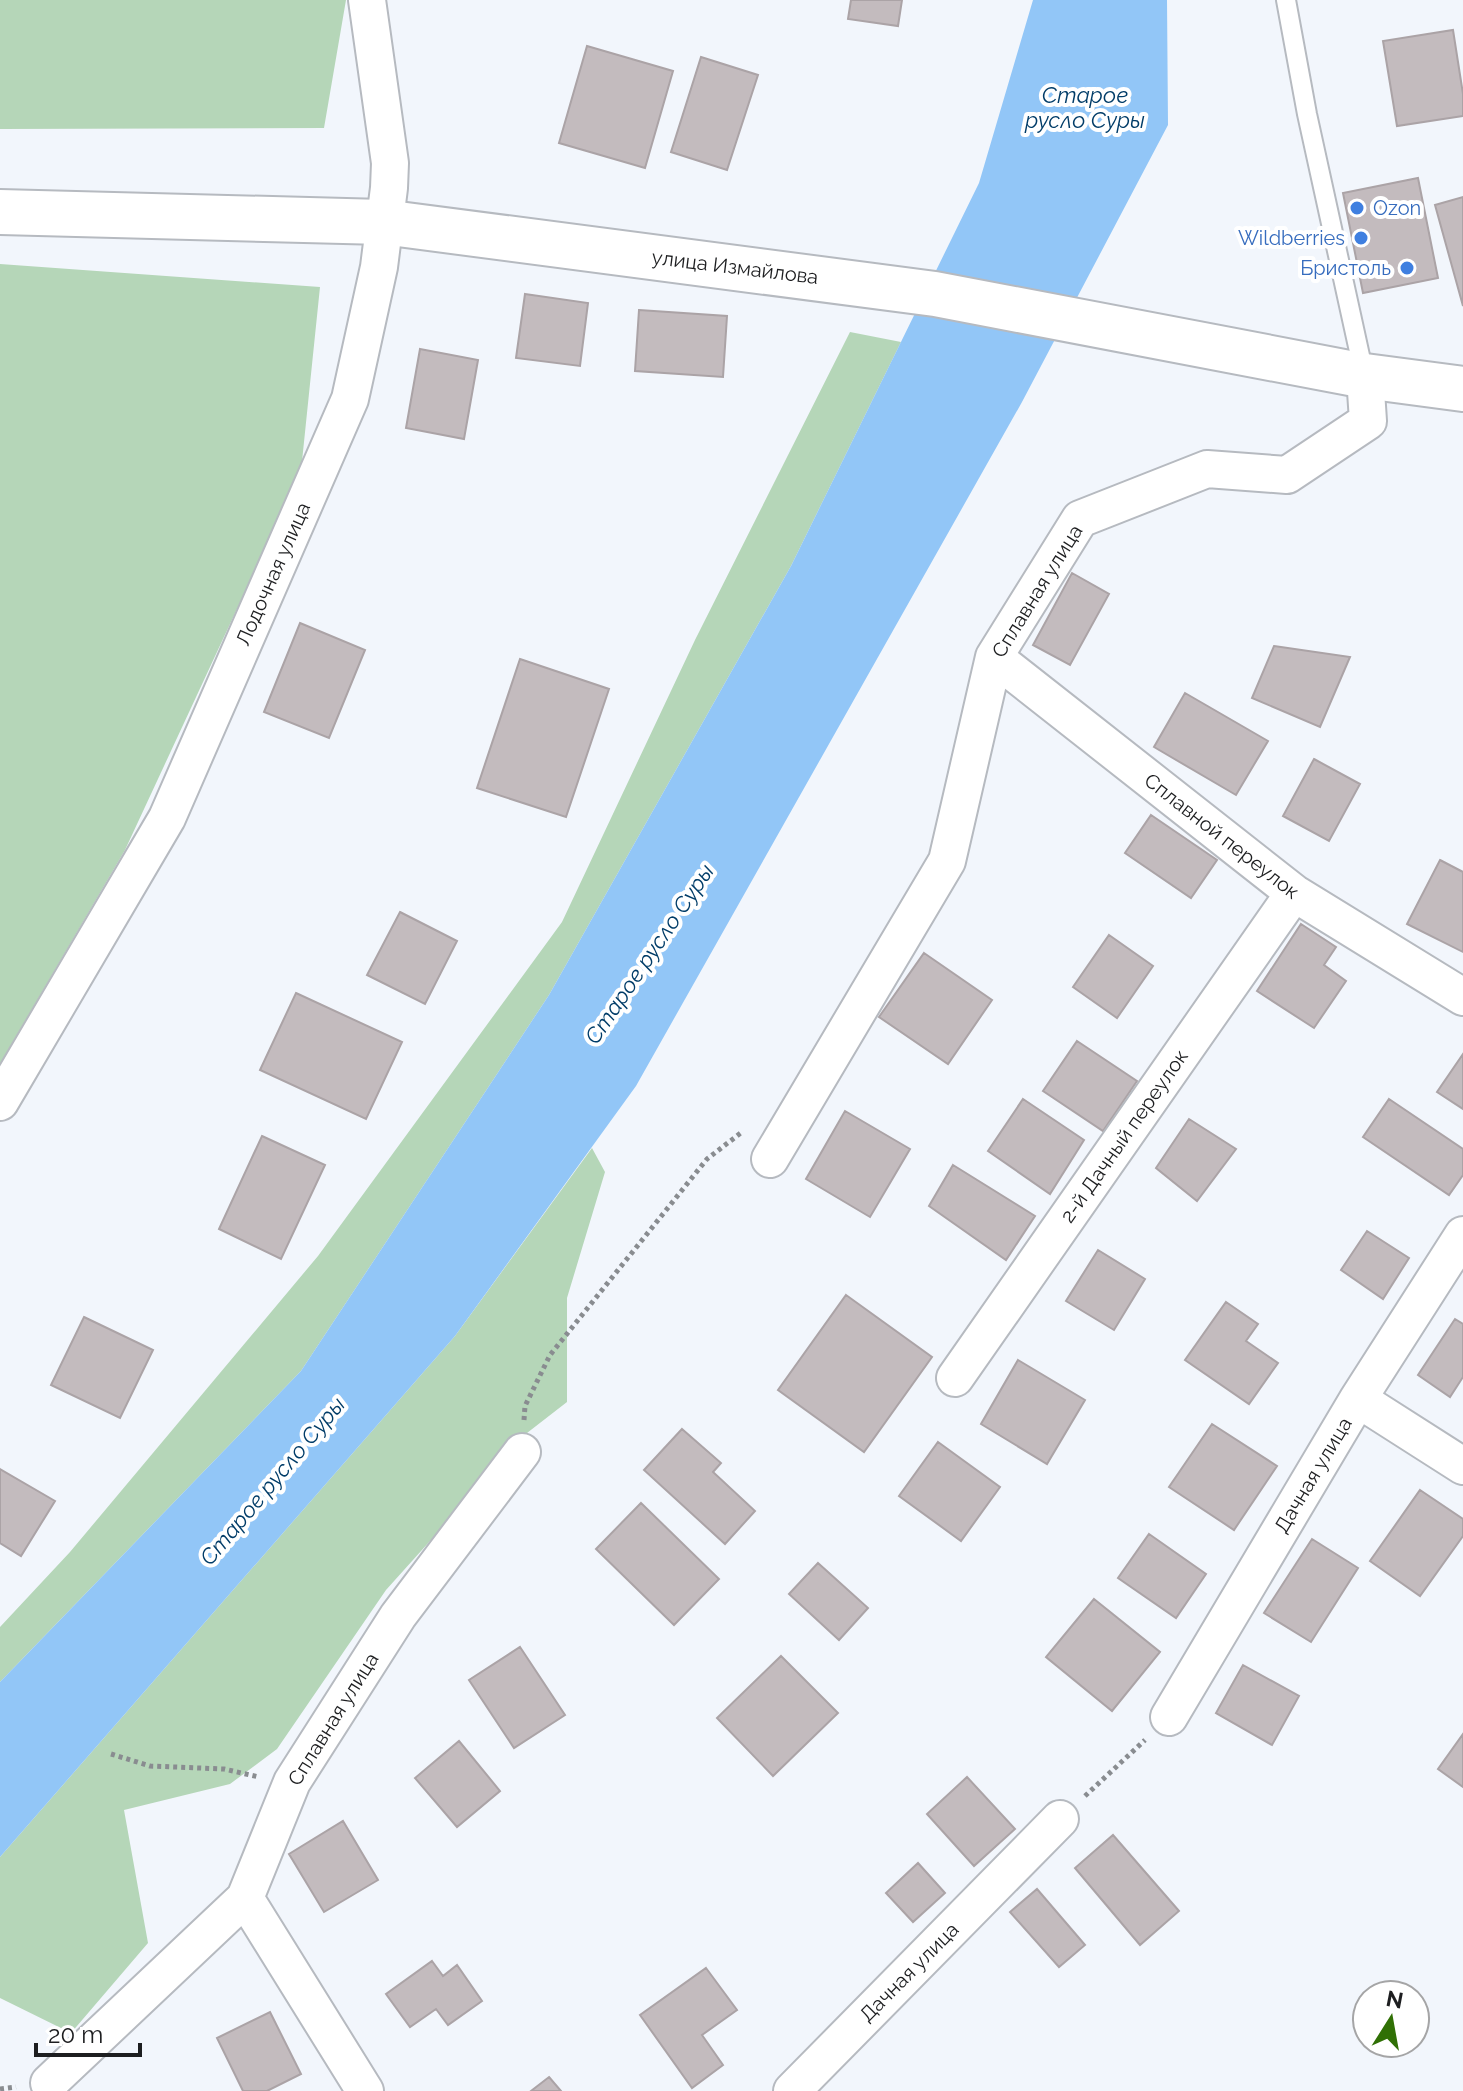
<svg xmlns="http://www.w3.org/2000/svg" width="1463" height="2091" viewBox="0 0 1463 2091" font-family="Raleway,sans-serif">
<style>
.green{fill:#b5d6b8}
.water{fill:#92c6f7}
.building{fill:#c3bbbe;stroke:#aba3a6;stroke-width:2}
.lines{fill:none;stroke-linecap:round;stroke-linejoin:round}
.lane-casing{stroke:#b6bac0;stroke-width:22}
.street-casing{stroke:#b6bac0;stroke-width:40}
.secondary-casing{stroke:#b6bac0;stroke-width:48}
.path{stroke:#898c90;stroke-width:5;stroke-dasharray:4 4;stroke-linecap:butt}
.lane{stroke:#fff;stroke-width:18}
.street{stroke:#fff;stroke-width:36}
.secondary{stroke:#fff;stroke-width:44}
.shop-dot{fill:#3f7fe0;stroke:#fff;stroke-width:3}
.labels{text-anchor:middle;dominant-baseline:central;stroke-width:8;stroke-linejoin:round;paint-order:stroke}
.shop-label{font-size:20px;fill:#366cbe;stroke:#fff;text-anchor:end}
.street-label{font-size:20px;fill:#1d1e20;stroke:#fff}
.water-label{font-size:22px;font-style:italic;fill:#003c68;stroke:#fff}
</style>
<rect width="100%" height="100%" fill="#f2f6fc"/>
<path class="green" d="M0 0H346L324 128 0 129Z
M0 264 320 287 301 471 125 850 0 1064Z
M850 332 901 342 791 566 549 995 301 1371 0 1682V1627L70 1552 318 1256 562 922 695 640Z
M592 1148 605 1172 567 1298V1402L527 1433 386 1590 277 1749 230 1784 124 1810 148 1943 71 2033 0 1998V1857L455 1336Z"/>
<path class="water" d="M1033 0H1167L1168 125 1022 402 636 1086 455 1336 0 1857V1682L301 1371 549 995 791 566 979 183Z"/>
<path class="building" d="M851 0H902L898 26 848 19Z
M1453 30 1463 94V116L1397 126 1383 41Z
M587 46 673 71 645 168 559 143Z
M701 57 758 75 727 170 671 152Z
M1418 178 1438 278 1363 293 1343 193Z
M1463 197V306L1435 205Z
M525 294 588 303 580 366 516 358Z
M639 310 727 316 723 377 635 371Z
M420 349 478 360 464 439 406 428Z
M1072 573 1109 594 1070 665 1033 645Z
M300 623 365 650 329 738 264 712Z
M1274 646 1350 657 1320 727 1252 698Z
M520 659 609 689 566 817 477 788Z
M1185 693 1268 741 1236 795 1154 747Z
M1314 759 1360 784 1329 841 1283 816Z
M1151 815 1217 860 1191 898 1125 853Z
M1440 860 1463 872V952L1407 924Z
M400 912 457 941 425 1004 367 975Z
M1301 924 1336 947 1324 965 1346 981 1314 1028 1257 991Z
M1109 935 1153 966 1117 1018 1073 987Z
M924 953 992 1000 948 1064 879 1017Z
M296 993 402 1042 366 1119 260 1070Z
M1077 1041 1137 1081 1103 1131 1043 1091Z
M1463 1054V1109L1437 1092Z
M1023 1099 1084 1140 1050 1194 988 1151Z
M1389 1099 1463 1149V1175L1449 1195 1363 1137Z
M845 1111 910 1149 870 1217 806 1179Z
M1189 1119 1236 1149 1197 1201 1156 1168Z
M262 1136 325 1165 281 1259 219 1229Z
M953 1165 1035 1216 1006 1260 929 1206Z
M1367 1231 1409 1258 1383 1299 1341 1270Z
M1098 1250 1145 1279 1114 1330 1066 1301Z
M846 1295 932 1357 864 1452 778 1390Z
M1226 1302 1258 1324 1246 1341 1278 1363 1249 1404 1185 1360Z
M84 1317 153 1350 120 1418 51 1385Z
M1455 1319 1463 1324V1377L1450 1397 1418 1375Z
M1018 1360 1085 1400 1047 1464 981 1424Z
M1212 1424 1277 1466 1234 1530 1169 1487Z
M682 1429 721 1463 713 1472 755 1511 725 1544 644 1470Z
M938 1442 1000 1487 961 1541 899 1496Z
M0 1469 55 1501 21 1556 0 1543Z
M1420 1490 1463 1519V1536L1420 1596 1370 1561Z
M641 1503 719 1579 674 1625 596 1549Z
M1149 1534 1206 1574 1176 1618 1118 1578Z
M1312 1539 1358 1568 1311 1642 1264 1613Z
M818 1563 868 1608 839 1640 789 1594Z
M1094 1599 1160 1652 1112 1711 1046 1657Z
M520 1647 565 1715 514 1748 469 1680Z
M781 1656 838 1713 773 1776 717 1718Z
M1243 1665 1299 1696 1272 1745 1216 1713Z
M1463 1734V1787L1438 1769Z
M459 1741 500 1791 457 1827 415 1778Z
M967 1777 1015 1829 974 1866 927 1814Z
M343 1821 378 1880 324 1912 289 1854Z
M1113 1835 1179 1911 1140 1945 1075 1868Z
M918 1863 945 1893 913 1922 886 1893Z
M1037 1889 1085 1945 1059 1967 1010 1912Z
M432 1961 443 1976 457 1965 482 2001 448 2025 436 2009 410 2027 386 1994Z
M706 1968 737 2010 702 2035 723 2065 692 2088 640 2015Z
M270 2012 301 2074 267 2091H243L217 2038Z
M549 2077 561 2091H531Z"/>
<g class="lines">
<g class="lane-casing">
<path id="lane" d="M1286 0 1307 114 1364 374"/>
</g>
<g class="street-casing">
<path id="street" d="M994 657 1294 893 1463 997
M0 1102 167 818 350 399 379 267 389 188 390 163 367 0
M770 1159 947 861 994 657 1080 519 1207 469 1287 475 1368 421 1365 376
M955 1378 1294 893
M1358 1399 1463 1466
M1169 1717 1358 1399 1463 1235
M245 1898 365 2091
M49 2083 245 1898 292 1782 398 1616 522 1452
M792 2091 1060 1819"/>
</g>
<g class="secondary-casing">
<path id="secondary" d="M0 212 383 222 935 294 1365 376 1463 389"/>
</g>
<path class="path" d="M524 1420 525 1406 550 1355 707 1159 742 1132
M111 1754 150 1766 224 1769 259 1777
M1085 1796 1145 1740
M0 2089 16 2087"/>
<use href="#lane" class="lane"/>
<use href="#street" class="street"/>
<use href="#secondary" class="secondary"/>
</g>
<g class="shop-dot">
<circle cx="1357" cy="208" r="8"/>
<circle cx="1361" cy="238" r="8"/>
<circle cx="1407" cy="268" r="8"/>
</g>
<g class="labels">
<g class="shop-label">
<text x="1373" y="208" text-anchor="start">Ozon</text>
<text x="1345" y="238">Wildberries</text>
<text x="1391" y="268">Бристоль</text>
</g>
<g class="street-label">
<text transform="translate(735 267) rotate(7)">улица Измайлова</text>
<text transform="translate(273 574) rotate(-66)">Лодочная улица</text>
<text transform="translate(1037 591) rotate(-58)">Сплавная улица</text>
<text transform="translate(1222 836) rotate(38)">Сплавной переулок</text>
<text transform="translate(1124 1136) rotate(-55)">2-й Дачный переулок</text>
<text transform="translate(1313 1475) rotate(-59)">Дачная улица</text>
<text transform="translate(333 1719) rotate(-58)">Сплавная улица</text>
<text transform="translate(909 1972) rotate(-45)">Дачная улица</text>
</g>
<g class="water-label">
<text x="1085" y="95">Старое<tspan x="1085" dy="25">русло Суры</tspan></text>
<text transform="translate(649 954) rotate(-56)">Старое русло Суры</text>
<text transform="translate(272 1481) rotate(-50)">Старое русло Суры</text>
</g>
</g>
<g transform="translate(1391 2019) rotate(11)"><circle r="38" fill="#ffffff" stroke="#a5a5a6" stroke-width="2"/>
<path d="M0-6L14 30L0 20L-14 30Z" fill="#307005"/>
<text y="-12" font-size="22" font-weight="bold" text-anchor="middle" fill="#1d1e20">N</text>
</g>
<path d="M36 2043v12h104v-12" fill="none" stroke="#1d1e20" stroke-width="4"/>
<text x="48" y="2043" font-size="24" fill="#1d1e20" stroke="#ffffff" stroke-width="6" paint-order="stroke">20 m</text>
</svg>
